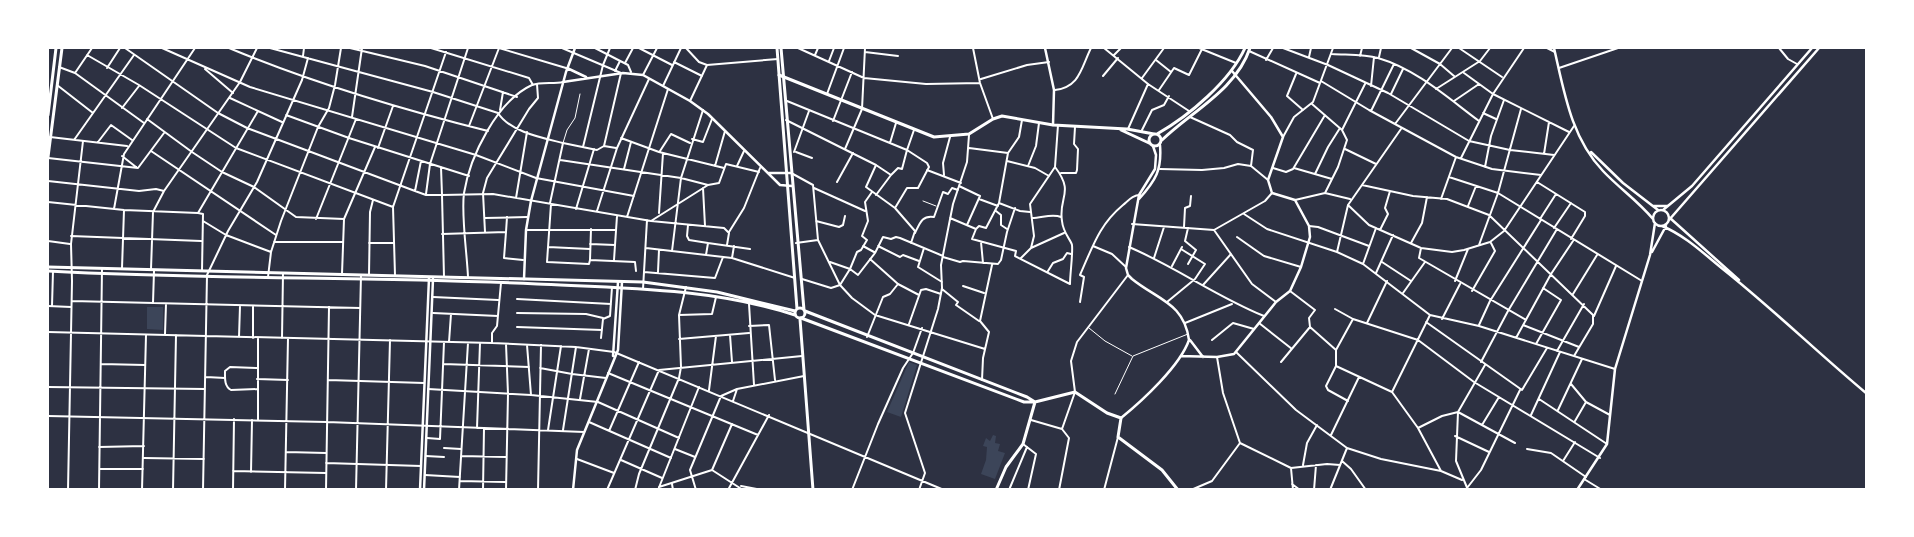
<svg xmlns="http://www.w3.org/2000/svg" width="1914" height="537" viewBox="0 0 1914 537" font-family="Figtree,sans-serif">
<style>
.green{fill:#3c4559}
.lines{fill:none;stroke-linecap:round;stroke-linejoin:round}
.pedestrian{stroke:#fff;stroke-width:1}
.minor{stroke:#fff;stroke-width:2}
.tertiary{stroke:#fff;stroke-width:2.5}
.secondary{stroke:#fff;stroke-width:3}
.primary{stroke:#fff;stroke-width:3}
</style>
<rect width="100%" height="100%" fill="#2d3142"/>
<path class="green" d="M147 307H163V330L147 329Z
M909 362 917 365 901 417 887 412Z
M993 435 996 436 995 443 1000 444 998 451 1005 453 995 479 981 474 986 460 987 447 983 446 986 438 990 441Z"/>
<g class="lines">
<path class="pedestrian" d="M563 143 567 130 575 118 580 94
M923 201 936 206
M1089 328 1105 341 1132 356
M1115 394 1133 356 1188 334"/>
<path class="minor" d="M125 48 218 113 247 128 415 191 426 195H442L441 167
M162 48 250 87 476 155 536 178 634 196
M229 48C313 83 400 109 488 131
M270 48 433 92 498 113C510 132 543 138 563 143L550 203
M350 48 425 66 517 97
M431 48 529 78 533 85
M499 48 566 68
M562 48 621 73 604 146
M595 48 628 65 631 72
M639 48 672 65
M686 48 699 62 707 65
M798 48 864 78 926 84 980 83
M973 48 980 83 993 119
M1104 48 1148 84 1189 111
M1199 48 1236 63
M1283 48 1328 65 1388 93 1469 141 1510 150 1554 155
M1411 48 1440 64 1454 76
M1459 48 1502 77
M1547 48 1555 52
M1779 48 1788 59 1797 64
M1249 51 1320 83
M865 52 898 56
M1332 54C1347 55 1364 54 1378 58 1416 69 1448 98 1479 121
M87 55 139 85 236 148 393 207
M815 55 818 48
M1114 55 1121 48
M303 56 304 48
M1360 56 1362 48
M1309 57 1311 48
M1379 57 1381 48
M1156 60 1171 72
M1266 60 1273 48
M829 61 834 48
M674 62 702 76
M625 63 633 48
M59 67 75 73 144 123
M107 68 120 48
M1559 68 1618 48
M205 69 233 93
M615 71 620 61
M75 73 92 48
M1464 73 1493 94 1569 132
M1296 74 1287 96 1303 110
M643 75 657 48
M1103 76 1118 58
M1142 78 1164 48
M981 79 1027 65 1049 62
M1321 81 1369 110 1456 157 1492 169 1541 175
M57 85 93 113
M663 86 681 48
M1371 86 1374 57
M1436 89 1480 61 1490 48
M1055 90C1080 87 1081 68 1091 48
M1159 90 1174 68 1189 75 1202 49
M827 94 844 48
M1391 94 1403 69
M230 98 282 122
M690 101 707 65 778 59
M787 101 907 150 902 169 898 168 891 175 876 165
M1454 101 1479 84
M1312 104 1342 130 1347 140 1338 167 1325 193
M122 108 139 86
M500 110 503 92
M1371 111 1394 64
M1483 113 1496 119
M286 115 349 138 469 176
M352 117 362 48
M1190 117 1230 135 1237 142 1253 150 1251 166
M147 119 192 152 222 172 254 187 296 217 344 219
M786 120 876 165 866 187 895 208 915 231 911 243
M833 121 852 72
M1395 124 1452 48
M469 126 499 48
M1128 129 1148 84
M1342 130 1365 84
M1141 132 1152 110 1164 105 1169 96
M50 137 127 146
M1283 137 1294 117 1313 102 1333 48
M621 138 659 152 724 168
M692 139 703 142 712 119
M74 140 134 55
M98 142 111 125 132 140
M563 143 597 150 604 146 616 148
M890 143 896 123
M583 147 603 65 610 48
M378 148 393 106
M969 148 1008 153
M845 149 862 109 865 48
M1345 149 1376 164
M151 151 276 235
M660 151 671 134 690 143
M794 152 809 111
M796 152 812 158
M1544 154 1549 122
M122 156 136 167
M48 158 138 168 164 133
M1461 158 1493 94 1524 48
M560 160 681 178 708 185
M1007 161 1035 168 1049 176
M715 166 725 131
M737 166 744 151
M1028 166 1036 146 1039 123
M1055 167 1030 204 1034 236 1031 248 1064 233
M1485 167 1491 136 1504 100
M1273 168 1286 172 1293 169 1325 115
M1294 168 1332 179
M624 169 631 142
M1160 169 1202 170 1224 168 1238 164 1251 166 1268 180
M927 170 961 183
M1061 173H1076L1077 170 1078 149 1074 144 1075 127
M793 174 813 185 818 240 840 285 852 298 875 315 985 349
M1315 174 1328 147 1340 128
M944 175 943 163 950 137
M1449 177 1498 193 1642 281
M48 181 139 191 156 189 164 191
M837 182 853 153
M1537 182 1585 212V216L1571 239
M1362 185 1413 196 1447 199 1489 215 1593 315V324L1574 356
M959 186 980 196 967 225
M703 188 705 226
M814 188 865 211
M415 191 421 161
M426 194 430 164 468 48
M876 195 891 175
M516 198 527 132
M979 199 998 206
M1441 199 1456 157
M1295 200 1325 193 1350 199
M48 202 124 210 198 213
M999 203 1020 211 1030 212
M551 204 547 262 589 264 590 260
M1348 205 1369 225 1421 248 1452 252 1464 250 1490 242 1504 231 1574 126
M1468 206 1476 186
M895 208 907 188H918L929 167 927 163 907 150 914 130
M114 209 124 154 195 48
M576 209 594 149
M597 211 617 148 649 79
M996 211 1001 215V225L1007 229
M659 213 663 153
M1244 214 1267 229 1337 252 1363 264 1430 315 1479 326 1615 369
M627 217 668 89
M485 218 527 217
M950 218 976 229 972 239 1016 251 1015 256 1070 284C1070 274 1073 254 1072 245 1071 240 1063 233 1062 221 1058 197 1075 193 1055 167L1058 125
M1032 218C1042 218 1052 213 1061 217
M316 219 356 119
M1540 219 1556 194
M203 221 226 235 271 252
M651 221 724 228 729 233 727 245
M816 221 839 227 843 225 845 216
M1132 224 1214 230 1265 201 1272 193
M688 225 687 236 689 240 708 243 706 255
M1309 226 1318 227 1369 246
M1184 227 1185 208 1190 206 1191 196
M1188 228 1185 241 1196 250 1188 264
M1554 228 1571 203
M591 229 590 260 635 262 636 271
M976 229 979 226 986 228 999 203 1008 153 1019 137 1022 120
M526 230H615
M1214 230 1252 284 1276 302
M1380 230 1388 214 1385 208 1390 191
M485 232 483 193 487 178 529 109 538 98 537 84
M506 232 507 217
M729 232 744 208 760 168
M915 233C920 223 922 215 934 217L943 192 948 194 952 188 958 190
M442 234 506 232 504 258 523 260
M71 236 201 241
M1237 237 1264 256 1301 267
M48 241 70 244
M274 242H343
M981 242 983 263
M369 243H394
M708 243 750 249
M796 243 818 240
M1411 243 1422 223 1427 197
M590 244 615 245
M1479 245 1498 193 1521 109
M863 246 874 252
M878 246 900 257 903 255 919 261
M1093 246 1112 254 1126 267
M548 247 590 249
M1129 247C1176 267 1217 297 1264 316
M646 248 732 258 795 278
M924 248 918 267 942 282
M1421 248 1419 258 1526 320
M672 251 681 178 703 110
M1337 252 1348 205 1401 129
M943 257 960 262 963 261 998 264 1001 260 1007 232 1015 208
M732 258 734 246
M1021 258 1031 248
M1154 258 1164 227
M870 259 898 284 919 295
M614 260 617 216
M830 262 850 269 858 275 875 253 883 237 891 239 896 237 900 238 943 256
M1382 262 1411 281
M1363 264 1376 228
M1172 266 1182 247
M122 268 124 210
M151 269 153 212 164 191 240 82 257 48
M202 271 203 214 198 213 258 111
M1048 271 1053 263 1063 259 1067 253 1071 254
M644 272 715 278 723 257
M658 272 659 250
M1376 273 1393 235
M342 274 344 219 375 147
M369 275 370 212 373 200
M395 275 393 207 446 52
M268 277 271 252 281 221 318 127 329 108 335 85 341 48
M444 277 442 195 493 194 651 221 708 185 719 183 726 164 759 172
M468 277C467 253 461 215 464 193 470 156 497 101 532 85 541 82 554 84 563 82
M802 279 831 288 840 285 850 269 857 252 861 250 867 240 862 236 868 221 865 202 872 192
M1455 281 1468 249
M1203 285 1231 254
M963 286 984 293
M643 289 647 220
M942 289 958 302 956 305 979 321
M1472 291 1495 251 1491 243
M1403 293 1425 262
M1573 294 1597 255
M433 297 498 300
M517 299 611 304
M72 301 360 308
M1080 302 1084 277 1080 275C1093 246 1099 225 1123 205 1129 200 1133 195 1140 195
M1167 302 1195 279 1205 264 1181 249
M153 303 154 271
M749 304 754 385
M48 306 71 307
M52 306 53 271
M253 306V338
M1335 309 1353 319 1418 340 1474 382 1600 458
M433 313 498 316
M517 313 586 314 603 318
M679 315 712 314 716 297
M1594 316 1616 266
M1442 319 1460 284
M1426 322 1522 390 1547 348
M1185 323 1232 304
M1259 323 1292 349
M1367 323 1387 281
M909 324 921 290 926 289 941 294
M1479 325 1490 301 1541 220
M1523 325 1579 347
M749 326 769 325 775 380
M517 327 602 330
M1310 327 1336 350
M48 332 492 343 576 347 614 352 944 490
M165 334 166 304
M730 335 732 362
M239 337 240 306
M867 337 883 297 890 294 898 284
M258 338V420
M282 338 283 273
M601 338 603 319 610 316 612 287
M1516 338 1551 274 1573 241
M679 339 749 333
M1212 340 1233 323 1254 329
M449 342 451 314
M492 343V333L497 326 501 283
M506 344 508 394 506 490
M1536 344 1561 300 1543 288
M527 345 531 395
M1557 351 1584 304
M1236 352 1296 410 1347 448 1381 459 1441 471 1462 480
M1281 362 1310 327 1309 318 1315 310 1290 291
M1481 362 1508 311 1557 229
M101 364 145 365
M443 364 529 367
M1336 366 1392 392 1418 428 1441 471
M257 368 230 367 225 371C225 378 224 386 231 390L258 389
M540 368 572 374 606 378
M608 373 758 435
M206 377 225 378
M257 379 288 380
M328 380 424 383
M982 380 983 358 989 332 980 321 992 265
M1571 384 1586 402 1610 415
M48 387 205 389
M428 389 531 395 598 402 679 438
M709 390 716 336
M1392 392 1430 315
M580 399 589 349
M1539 399 1607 444
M733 401 737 389
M1348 401 1328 390 1326 386 1336 366V350L1353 319
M1558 410 1582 359
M1531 415 1560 352
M48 416 327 422 584 432
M1031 420 1062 429 1069 438 1059 490
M1575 421 1586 402
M589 422 671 458
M1482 425 1499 397
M477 428 480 343
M1418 428 1442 416 1458 412 1515 443
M1062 429 1075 392 1071 361 1077 342 1128 275
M548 430 561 346
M563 430 576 347
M609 431 639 362
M1331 435 1359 377
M1455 436 1489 452
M427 438 440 439 444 342
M1240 443 1291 468 1327 464 1340 465
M1023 444 1036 454 1028 490
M99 447 144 446
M444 448 461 449
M675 449 695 457
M1527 449 1551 453 1586 477
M286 452 326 453
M426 456 444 457
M461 456 506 457
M144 458 204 459
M577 459 614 473
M621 460 662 478
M1342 461 1351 469 1366 490
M1563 461 1575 442
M326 463 421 466
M1303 465 1307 443 1317 425
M1291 468 1293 490
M100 469H143
M712 470 732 424
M233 471 326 473
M251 472 252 420
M425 475 460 477
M1584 479 1602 490
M460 481 505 482
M672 484 673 490
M1292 484 1300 490
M741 486 762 490
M659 487 712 470 743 490
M1467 488 1481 470 1520 390
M68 490 72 281 71 244 83 141
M99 490 102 268
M142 490 146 335
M173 490 176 335
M203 490 207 275 228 231 257 182 302 80 308 58
M233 490 234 419
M285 490 288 338
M326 490 329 307
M356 490 361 275
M386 490 390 340
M459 490 468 343
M483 490 484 428
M538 490 541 345
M607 490 659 370 802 356
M635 490 639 474 679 378 681 367 679 315 686 287
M658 490 699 387
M696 490 690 470 721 396 737 389 804 376
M728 490 769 415
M852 490 878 424 903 368 913 353 922 328
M919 490 925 473 905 413 938 309 942 288 941 265 953 204 967 162 969 135
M1009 490 1027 447
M1104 490 1118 437
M1191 490 1212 481 1240 443 1223 393 1217 357
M1314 490 1316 465
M1330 490 1347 448
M1468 490 1456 461 1458 412 1485 365"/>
<path class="tertiary" d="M1045 48 1054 90 1053 125
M1554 48C1564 91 1571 138 1603 171 1619 188 1638 201 1653 219
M567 68 586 77
M563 82 623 73 643 75 690 101 708 114 780 185 792 186
M1591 152 1623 183 1658 210
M769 173H791
M1139 199C1156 180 1162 170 1160 145
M1653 206H1667
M1653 218a8 8 0 1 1 16 0a8 8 0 1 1-16 0Z
M1663 210 1692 186 1812 48
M1670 218 1739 280
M1669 220 1819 48
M1662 226C1686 236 1704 254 1724 270 1773 309 1818 353 1866 393
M1652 252 1666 226
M524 279 526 230 531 201 566 72 575 48
M1190 340 1203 357
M613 356 618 282
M1181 356 1217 357 1234 354 1276 302 1290 291 1301 267 1310 237 1309 226 1295 200 1272 193 1268 180 1283 137 1271 117 1232 71
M1121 418C1142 401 1180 366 1189 340 1184 303 1158 300 1132 279L1128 275 1126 268 1139 195 1155 169 1156 155 1153 146
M420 490 429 278
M424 490 433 279
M573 490 577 450 618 350 622 282
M1577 490 1607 444 1615 369 1650 255 1655 223"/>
<path class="secondary" d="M779 75 934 137 969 134 993 119 1002 116 1053 125 1127 129 1154 134
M48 115 56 48
M1121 130 1149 143
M1149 140a6 6 0 1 1 12 0a6 6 0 1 1-12 0Z
M1157 134C1189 116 1230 81 1245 48
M1162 140C1192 111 1236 90 1250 48
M48 157 62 48
M48 267 643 282 717 292 795 311
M48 271C211 280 374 276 537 284 623 288 712 288 795 315
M805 311 1027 397 1035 402
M801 318 1024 402H1035L1075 392 1107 413 1121 418 1118 437 1162 470 1178 490
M996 490 1006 467 1023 444 1035 402"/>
<path class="primary" d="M777 48 797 309
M781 48 804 310
M795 313a5 5 0 1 1 10 0a5 5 0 1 1-10 0Z
M800 319 813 490"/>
</g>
<rect width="1914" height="537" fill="none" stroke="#ffffff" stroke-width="98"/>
</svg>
